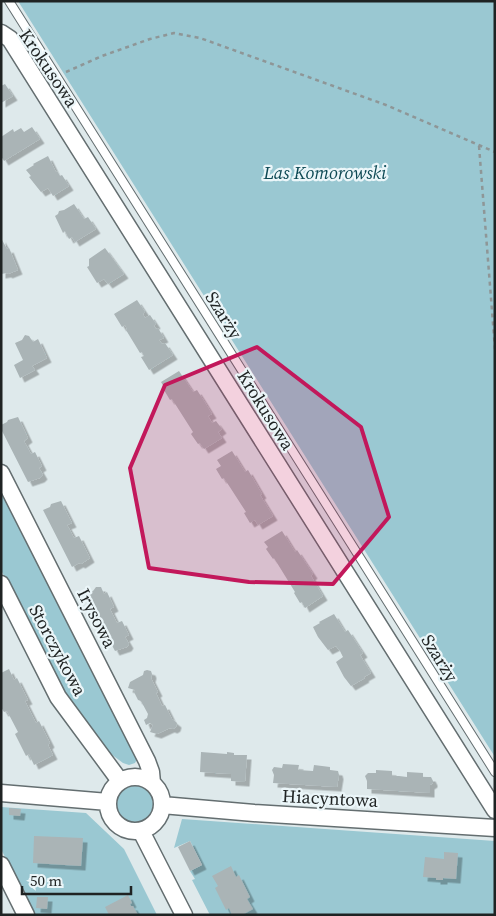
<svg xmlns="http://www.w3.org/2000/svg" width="496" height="916" viewBox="0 0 496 916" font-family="'Source Serif 4',serif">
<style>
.green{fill:#9ac8d2}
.building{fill:#aab4b6;filter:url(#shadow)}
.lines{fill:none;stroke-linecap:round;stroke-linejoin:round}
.service-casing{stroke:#646e70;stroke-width:10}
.minor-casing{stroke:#646e70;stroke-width:19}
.path{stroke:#8e9697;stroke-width:2.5;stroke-dasharray:4 4;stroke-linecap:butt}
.service{stroke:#fff;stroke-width:8}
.minor{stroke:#fff;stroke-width:16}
.marked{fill:#c2185b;fill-opacity:0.2;stroke:#c2185b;stroke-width:4;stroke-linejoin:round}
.labels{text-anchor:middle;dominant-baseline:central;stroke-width:4.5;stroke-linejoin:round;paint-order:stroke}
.street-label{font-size:18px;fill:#1f2323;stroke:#ebf6f9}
.park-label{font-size:18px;font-style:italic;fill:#0d4954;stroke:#ebf6f9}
</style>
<defs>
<filter id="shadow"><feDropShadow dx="4.5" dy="4.5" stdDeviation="0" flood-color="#0004"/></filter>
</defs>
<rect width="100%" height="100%" fill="#dee9eb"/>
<path class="green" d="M18 1H495V757Z
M1 485 138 757 135 763 129 765 123 763 103 748 67 698 1 570Z
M115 804a19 19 0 1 1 38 0a19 19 0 1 1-38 0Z
M1 807 86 813 124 849 157 915H34L1 849Z
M182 819 495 841V915H210L192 880 195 879 190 871 202 865 190 841 174 848Z"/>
<path class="building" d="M5 84 13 96 1 103V86Z
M32 127 40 139 4 161 1 156V137L13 129 14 132 21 128 24 132Z
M48 156 56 172 57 171 60 176 62 175 69 186 53 196 48 188 41 192 29 177 31 176 26 170 34 165 33 164Z
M74 204 84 219 88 217 96 229 75 242 72 237 69 239 65 231 63 233 55 216 58 214 59 211 64 210Z
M1 238 7 249 9 248 18 270 8 274 7 273 1 274Z
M105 248 124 274 108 284 104 279 97 283 87 267 89 266V259Z
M137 300 145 312 143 314 145 318 150 315 156 324 154 326 156 329 158 328 164 338 159 340 162 344 165 343 173 355 149 370 141 357 144 356 142 352 140 353 126 330 127 329 125 325 122 327 114 314Z
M25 335 29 336 33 342 38 339 47 358 32 366 35 370 20 378 14 365 23 360 15 343 22 340Z
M179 371 193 392 197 390 204 401 212 414 208 416 212 423 216 421 222 429 218 432 222 438 204 449 200 443 198 444 191 434 193 432 172 399 170 400 164 390 165 389 161 382Z
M18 417 28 438 24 441 31 454 35 452 42 466 39 468 43 475 40 478 28 482 1 429V425L7 422 8 420Z
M232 451 245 472 248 470 262 494 260 495 273 516 258 525 255 520 250 523 244 513 246 512 224 478 222 479 216 469 221 466 217 460Z
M61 501 72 523 67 525 71 532 74 538 79 536 90 558 81 564 79 563 72 567 43 510 50 507 51 504Z
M282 531 295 552 297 550 313 574 311 576 323 596 305 608 302 602 300 603 294 593 295 592 274 558 273 559 266 549 268 547 264 542Z
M96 587H101L104 594 107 592 114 607 110 609 117 623 122 621 129 635 125 637 129 644 127 647 115 651 85 594 93 591Z
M334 614 345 632 348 630 363 653 360 655 371 673 364 677 365 678 351 686 344 677 336 662 343 657 340 651 336 646 328 650 318 637 313 627 320 623 319 622Z
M9 669 14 680 17 678 28 700 25 701 36 723 39 721 50 743 48 745 53 755 34 765 29 754 26 756 15 734 18 732 7 711 4 712 1 707V673Z
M147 670 151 671 152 674 151 678 158 692 156 693 162 706 165 705 172 719 177 723 176 727 173 729 170 728 157 734 150 732 153 725 150 723 146 725 144 720 147 718 148 714 141 701 138 700 134 692 135 690 128 688 130 682 143 675 144 671Z
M201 752 227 754V752L234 753V755H247L245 782 231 781V774L200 772Z
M283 764 299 765 298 770 313 771 314 765 330 767V770L338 771 339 775 337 787 273 783 274 775 272 770 274 767 282 768Z
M376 770 392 771V776H399L407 777V772L423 773V777H431L433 781V783L430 785V793L367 789V781L365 776 368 773H376Z
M9 808 21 809 20 816 9 815Z
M34 836 83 838 81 866 33 863Z
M190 841 202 865 190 871 178 847Z
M444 852 458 853 456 879 443 878V880H436V878L423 877 425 857 444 859Z
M231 866 236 877 239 875 250 897 247 899 253 909 242 915H232L229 908 226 910 215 888 218 886 212 876Z
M128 895 132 903 130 904 131 906H133L138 915H109L105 907Z
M37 897H48L47 909 36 908Z"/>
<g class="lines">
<g class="service-casing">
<path id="service" d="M9 1 495 772"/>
</g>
<g class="minor-casing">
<path id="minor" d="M1 33 10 39 495 810
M1 473 147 761 151 772 152 783
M1 584 58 697 120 781
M108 804a27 27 0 1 1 54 0a27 27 0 1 1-54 0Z
M1 793 108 802
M162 805 254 813 495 828
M141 831 184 915
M1 865 26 915"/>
</g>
<path class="path" d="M66 72 102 56 150 39 174 33 200 38 386 105 495 152
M479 146 495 349"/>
<use href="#service" class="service"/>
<use href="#minor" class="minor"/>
</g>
<path class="marked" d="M257 347 361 427 389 517 333 584 249 582 149 568 130 468 165 385Z"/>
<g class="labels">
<g class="street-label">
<text transform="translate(49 68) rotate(56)">Krokusowa</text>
<text transform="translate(224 315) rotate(58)">Szarży</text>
<text transform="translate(266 410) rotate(58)">Krokusowa</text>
<text transform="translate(97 618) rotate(63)">Irysowa</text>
<text transform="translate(58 650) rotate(62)">Storczykowa</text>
<text transform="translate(440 658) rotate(58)">Szarży</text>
<text transform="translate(330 798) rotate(3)">Hiacyntowa</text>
</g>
<g class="park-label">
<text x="325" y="172">Las Komorowski</text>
</g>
</g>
<rect width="496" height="916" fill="none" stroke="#1f2323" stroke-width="5"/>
<path d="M22 886v8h109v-8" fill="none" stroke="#1f2323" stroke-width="2.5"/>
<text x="30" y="886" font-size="15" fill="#1f2323" stroke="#ebf6f9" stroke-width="4" paint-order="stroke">50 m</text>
</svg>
